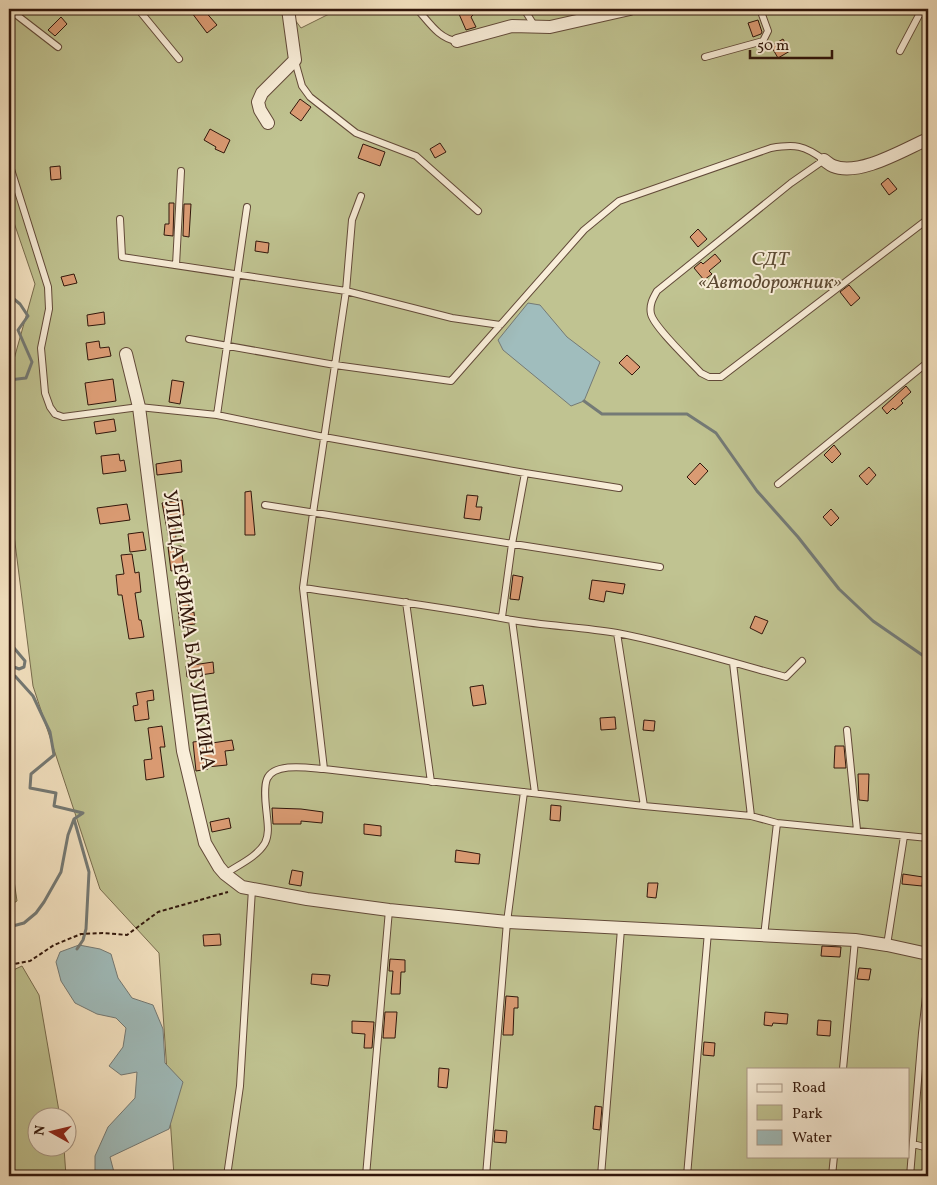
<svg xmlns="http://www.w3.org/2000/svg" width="937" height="1185" viewBox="0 0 937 1185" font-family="Vollkorn,serif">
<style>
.green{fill:#c0c391;stroke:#786c4e;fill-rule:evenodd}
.water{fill:#a0bdbd;stroke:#747a76}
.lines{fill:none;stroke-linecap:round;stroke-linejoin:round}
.stream{stroke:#747a76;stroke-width:3}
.building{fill:#da9b73;stroke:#31160b}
.service-casing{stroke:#624a39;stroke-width:8}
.minor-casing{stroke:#624a39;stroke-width:14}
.path{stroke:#31160b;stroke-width:2;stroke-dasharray:4 2.5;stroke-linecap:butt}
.service{stroke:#f9eed9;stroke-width:6}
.minor{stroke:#f9eed9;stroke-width:12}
.labels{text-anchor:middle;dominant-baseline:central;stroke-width:4;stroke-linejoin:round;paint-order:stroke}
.park-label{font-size:20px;font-style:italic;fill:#5c4a33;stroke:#f9eed9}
.street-label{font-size:20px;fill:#31160b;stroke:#f9eed9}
</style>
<rect width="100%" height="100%" fill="#f6e5c4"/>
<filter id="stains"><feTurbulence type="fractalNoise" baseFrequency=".004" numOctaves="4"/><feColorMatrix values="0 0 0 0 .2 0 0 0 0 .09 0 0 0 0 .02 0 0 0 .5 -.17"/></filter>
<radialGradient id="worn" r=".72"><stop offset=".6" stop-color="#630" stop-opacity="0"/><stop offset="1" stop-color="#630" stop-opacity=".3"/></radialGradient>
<path class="green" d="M9 9H287L301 28 339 9H928V1176H174L159 953 100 889 33 686 9 495V377L35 284 9 208ZM748 1069H908V1156H748Z
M9 846 17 901 9 906Z
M22 966 39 995 60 1117 38 1118V1148H64L66 1176H12L9 1126V972Z"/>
<path class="water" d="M528 303 540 305 567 337 600 362 584 401 571 406 503 350 498 340Z
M79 945 100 949 111 954 118 978 132 998 153 1005 163 1029 165 1063 183 1082 169 1129 110 1157 115 1176H95V1156L108 1127 135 1098 137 1072 121 1075 109 1066 123 1047 126 1028 116 1018 97 1014 75 1003 61 981 56 962 60 952Z"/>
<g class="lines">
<path class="stream" d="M9 295 20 304 28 316 18 330 32 362 26 378 9 380
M584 401 602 414H687L716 433 757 491 798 537 839 589 873 621 928 659
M9 539 10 543 9 569
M9 642 25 661 24 667 19 669 9 665
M9 677 15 676 33 696 50 732 54 755 31 774 30 788 56 793 54 806 83 813 74 819 89 872 86 929 83 940 77 949
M9 927 24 923 36 913 44 902 61 872 68 835 74 819"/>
</g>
<path class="building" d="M189 9H203L217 25 207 33Z
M465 9H470L474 14 471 17 476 27 466 30 459 14Z
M61 17 67 24 55 36 48 30Z
M758 20 762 32 761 34 753 37 748 23Z
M783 39 790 51 778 58 771 46Z
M300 99 311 107 301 121 290 113Z
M210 129 230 140 224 153 215 149 216 147 204 140Z
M440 143 446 152 435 158 430 149Z
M363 144 385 152 380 166 358 158Z
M60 166 61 179 51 180 50 167Z
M888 178 897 189 889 195 881 184Z
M169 203H174L173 236 164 235 165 224H169Z
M184 204H191L189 237 183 236Z
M698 229 707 239 698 247 690 237Z
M256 241 269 243 268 253 255 251Z
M715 254 721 261 709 271 712 274 704 280 694 268 701 262 703 264Z
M74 274 77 283 64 286 61 277Z
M849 285 860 298 851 306 840 292Z
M104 312 105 324 88 326 87 315Z
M99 341 100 348 109 347 111 356 88 360 86 343Z
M627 355 640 367 632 375 619 363Z
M113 379 116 401 88 405 85 383Z
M172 380 184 382 180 404 169 402Z
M906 386 911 392 901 401 903 403 895 410 893 408 887 414 882 408Z
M114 419 116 431 96 434 94 422Z
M834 445 841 454 832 463 824 455Z
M119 454 120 461 124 460 126 471 103 474 101 456Z
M181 460 182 472 157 475 156 464Z
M700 463 708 471 695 485 687 477Z
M869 467 876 475 867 485 859 476Z
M251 491 255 535H245V492Z
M467 495 478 496 476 507H482L480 520 464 518Z
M182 500 184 515 174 516 176 538 169 539 162 503Z
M127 504 130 520 100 524 97 508Z
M831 509 839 518 831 526 823 517Z
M143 532 146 550 130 552 128 534Z
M181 546 184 569 171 571 168 547Z
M132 554 135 573 139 572 141 592 135 593 139 620H141L144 637 129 639 122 595H118L116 575 124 574 121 555Z
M513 575 523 577 519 600 510 599Z
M592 580 625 584 623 594 606 591 604 602 589 599Z
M187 592 190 613 194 612 195 624 180 626 176 593Z
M755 616 768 621 762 634 750 628Z
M213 662 214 673 187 677 186 666Z
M483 685 486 704 473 706 470 687Z
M153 690 154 700 147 701 149 719 135 721 133 706 138 705 136 693Z
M615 717 616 729 601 730 600 718Z
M644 720 655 721 654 731 643 730Z
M162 726 165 747H160L164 777 146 780 144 760 152 759 148 728Z
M211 740 212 743 232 740 234 750 225 751 227 765 207 767 208 769 196 771 193 742Z
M835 746H844L846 768H834Z
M858 774H869L868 801 859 800Z
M551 805 561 806 560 821 550 820Z
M272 808 301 809 323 812 322 823 301 821V824H273Z
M229 818 231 828 212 832 210 822Z
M364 824 381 826V836L364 834Z
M456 850 480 854 479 864 455 862Z
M292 870 303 872 301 886 289 884Z
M903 874 923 877 922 886 902 884Z
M648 883H658L656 898 647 897Z
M220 934 221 945 204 946 203 935Z
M822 946 841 947 840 957 821 956Z
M390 959 405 960V972H401L400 994H391L393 971H389Z
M859 968 871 969 869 980 857 979Z
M312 974 330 975 328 986 311 984Z
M506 996 518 997V1008H514L513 1035H503Z
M385 1012H397L395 1038H383Z
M765 1012 788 1014 787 1024 773 1023 772 1026 764 1025Z
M818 1020 831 1021 830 1036 817 1035Z
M352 1021 374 1022 372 1048H364L365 1034 352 1033Z
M704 1042 715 1043 714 1056 703 1055Z
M439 1068 449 1069 447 1088 438 1087Z
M595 1106 602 1107 600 1130 593 1129Z
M495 1130 507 1131 506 1143 494 1142Z"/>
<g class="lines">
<g class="service-casing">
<path id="service" d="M11 9 14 13 58 47
M138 9 179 59
M417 9C429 22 439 39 457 41
M524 9 534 25
M900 51 919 15 927 9
M705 57 763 41 768 31 760 9
M295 61 302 86 310 97 356 133 416 156 478 211
M9 163 48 287 49 309 41 348 45 393 50 407 55 414 63 417 139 407 217 415 324 437 525 473 619 488
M361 196 352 220 346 291 452 318 500 325
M120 219 122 257 346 291 313 513 303 588 324 769
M176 265 181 171
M189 339 335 365 451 381 584 230 619 201 771 148C795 144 804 145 824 160L791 183 657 291C653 298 649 305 651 314 654 327 690 361 701 373L709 377H721L928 219
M217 415 247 207
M778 484 928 362
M265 505 660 567
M303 588C373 598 443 607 512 620 547 626 583 627 617 633 675 644 729 662 786 677L802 661
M406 602 431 782
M502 617 512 544 525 473
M512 620 535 793
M617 633 644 806
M733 663 751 816
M847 730 857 830
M225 874C238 865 257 857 265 843 269 835 268 826 267 817 266 806 263 789 267 779 274 762 309 768 324 769L644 806 751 816 777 823 928 838
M764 936 777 823
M887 945 904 836
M843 1069 855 940
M913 1144 928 1148
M227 1176 240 1086 252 889
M366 1176 389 910
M486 1176 507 922 524 792
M601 1176 621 929
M687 1176 708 932
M832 1176 834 1156
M910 1176 922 1033 928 979"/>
</g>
<g class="minor-casing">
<path id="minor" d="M457 41 512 26 550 27 630 9
M268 123 260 110 258 102 262 93 295 60 288 9
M824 160C827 162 830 165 833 166 859 177 905 149 928 139
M126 354 139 407 183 751 205 843 219 867 225 874 242 887 307 899 389 910 507 922 855 940 887 945 928 954"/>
</g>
<path class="path" d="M9 965 30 961 54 945 81 934 103 933 127 935 158 912 228 892"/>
<use href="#service" class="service"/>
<use href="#minor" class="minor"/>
</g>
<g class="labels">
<g class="park-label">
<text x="770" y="260">СДТ<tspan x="770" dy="23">«Автодорожник»</tspan></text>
</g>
<g class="street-label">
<text transform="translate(188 630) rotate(82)">УЛИЦА ЕФИМА БАБУШКИНА</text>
</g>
</g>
<rect width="937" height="1185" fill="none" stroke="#f6e5c4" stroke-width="30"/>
<rect x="10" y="10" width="917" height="1165" fill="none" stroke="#31160b" stroke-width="2.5"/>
<rect x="15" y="15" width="907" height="1155" fill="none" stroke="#31160b"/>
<rect x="747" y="1068" width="162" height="90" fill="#f9eed9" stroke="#a99887"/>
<rect x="757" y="1084" width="25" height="8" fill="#f9eed9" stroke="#a99887"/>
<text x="792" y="1092" font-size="15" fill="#31160b">Road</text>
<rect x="757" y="1105" width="25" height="15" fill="#c0c391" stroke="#a99887"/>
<text x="792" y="1118" font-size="15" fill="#31160b">Park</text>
<rect x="757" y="1130" width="25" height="15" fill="#a0bdbd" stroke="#a99887"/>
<text x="792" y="1142" font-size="15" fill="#31160b">Water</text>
<g transform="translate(52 1132) rotate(278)"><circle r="24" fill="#f9eed9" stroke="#a99887"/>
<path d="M0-4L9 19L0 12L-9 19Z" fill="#8f2418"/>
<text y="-8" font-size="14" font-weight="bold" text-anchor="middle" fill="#31160b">N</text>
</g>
<path d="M750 50v8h82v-8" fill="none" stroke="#31160b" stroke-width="2.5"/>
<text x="757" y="50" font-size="15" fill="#31160b" stroke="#f9eed9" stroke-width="4" paint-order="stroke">50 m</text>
<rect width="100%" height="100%" filter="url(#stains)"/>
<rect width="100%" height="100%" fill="url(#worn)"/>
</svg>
